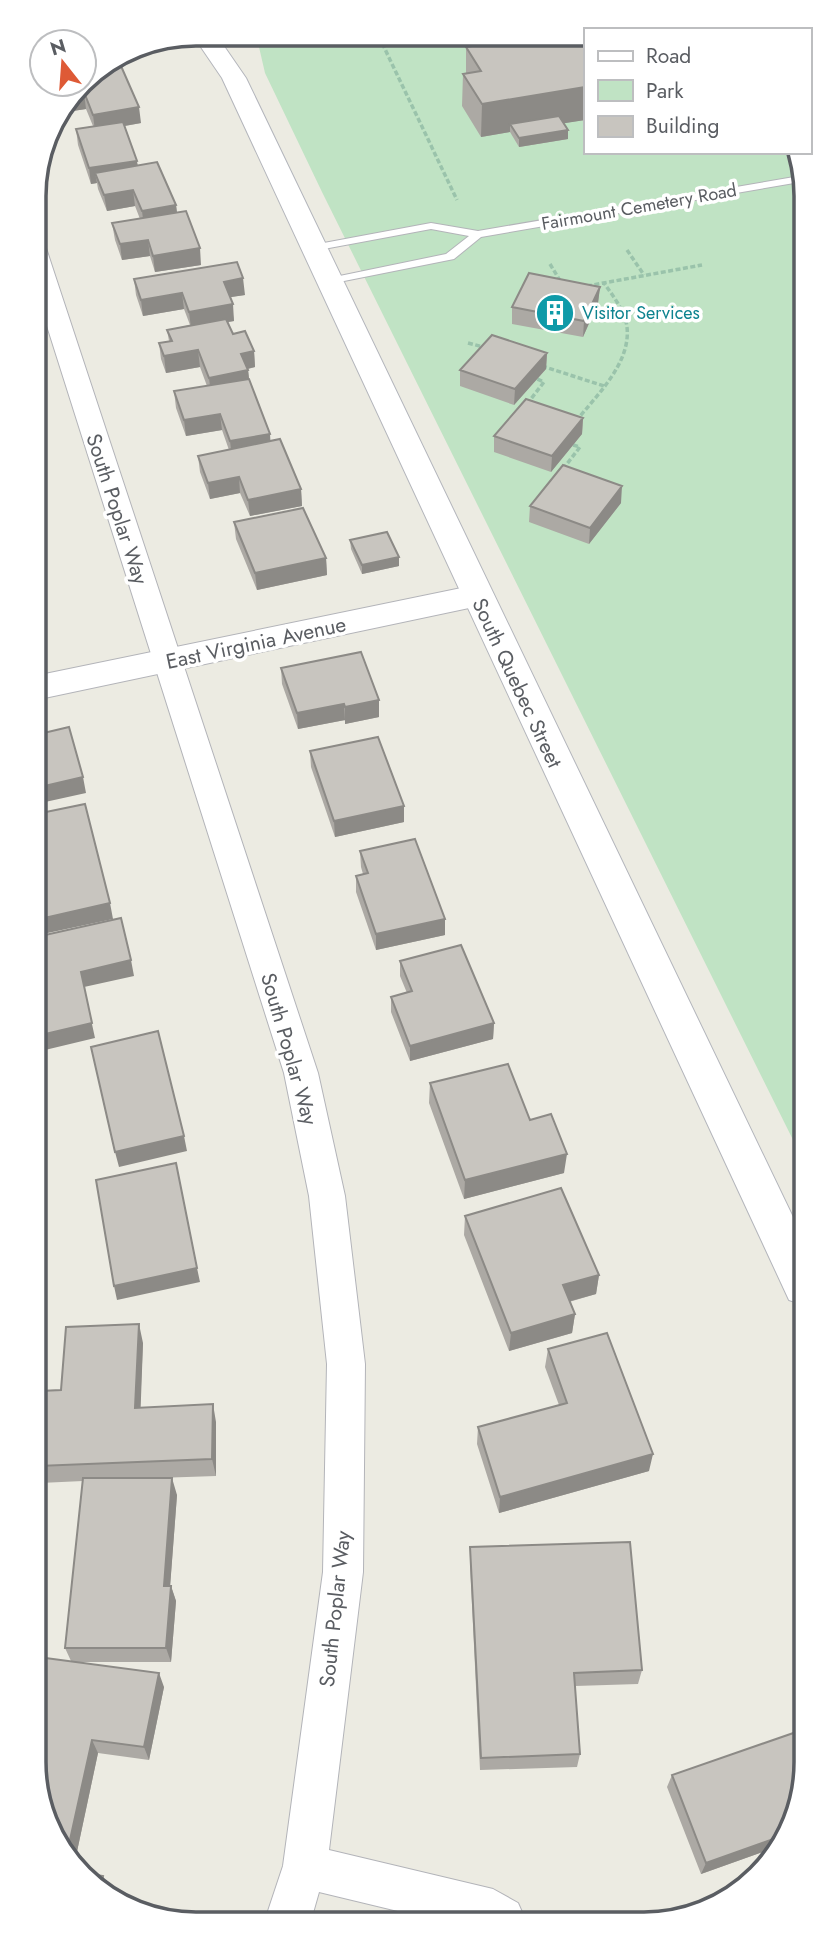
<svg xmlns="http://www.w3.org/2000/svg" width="839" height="1957" viewBox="0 0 839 1957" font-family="Jost,sans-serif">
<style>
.green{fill:#c0e3c4}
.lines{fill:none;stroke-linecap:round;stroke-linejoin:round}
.service-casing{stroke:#b3b4b9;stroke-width:2}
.minor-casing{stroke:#b3b4b9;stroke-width:2}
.tertiary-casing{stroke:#b3b4b9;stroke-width:2}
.secondary-casing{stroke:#b4b6bc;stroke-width:2}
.path{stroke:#9ac3ab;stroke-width:3.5;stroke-dasharray:5 2.5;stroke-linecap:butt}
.service{fill:#fff;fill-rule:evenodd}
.minor{fill:#fff;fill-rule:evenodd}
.tertiary{fill:#fff;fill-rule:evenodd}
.secondary{fill:#fff;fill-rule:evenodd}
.wall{fill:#aca9a4}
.shaded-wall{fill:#8c8a86}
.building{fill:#c8c5bf;stroke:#8c8a86;stroke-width:2}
.labels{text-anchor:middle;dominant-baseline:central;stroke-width:7;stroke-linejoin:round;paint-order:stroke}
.far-street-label{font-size:18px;fill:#5a5d62;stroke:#fff}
.far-culture-label{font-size:18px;fill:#0d838f;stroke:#fff;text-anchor:start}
.street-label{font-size:21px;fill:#5a5d62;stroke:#fff}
.rim{fill:none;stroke:#5a5d62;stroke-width:3.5}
</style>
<rect width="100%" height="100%" fill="#ecebe2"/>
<path class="green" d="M256 34 585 36V152L800 154 803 1160 322 192 265 73Z"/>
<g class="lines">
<g class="service-casing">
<path id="service" d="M800 176V182L481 237 454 259 329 284 323 281 325 279 446 254 469 236 431 229 313 251 307 248 313 245 431 223 478 231Z"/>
</g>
<g class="minor-casing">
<path id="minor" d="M34 241 42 243 46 248 318 1073 345 1196 365 1364 363 1572 329 1850 493 1889 518 1903 525 1919H431L319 1892 311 1920H265L283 1866 323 1572 327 1364 309 1196 284 1073 34 285Z"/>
</g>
<g class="tertiary-casing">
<path id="tertiary" d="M476 585 488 588 492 596 488 604 35 700V676Z"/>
</g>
<g class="secondary-casing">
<path id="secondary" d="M215 33 246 78 804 1240V1305L789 1300 222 78 192 34Z"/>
</g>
<path class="path" d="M382 36 383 45 457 200
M627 250 644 275
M550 264 562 284
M587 286 702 265
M468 343 487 348
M542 366 604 386
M527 404 544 382 537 379
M576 421C597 395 631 363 627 327 625 311 613 296 604 283
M563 469 580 447 573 445"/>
<use href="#service" class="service"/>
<use href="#minor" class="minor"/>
<use href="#tertiary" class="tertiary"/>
<use href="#secondary" class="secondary"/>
</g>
<path class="wall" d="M532 35 585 36V120L564 123 568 139 519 147 510 132 481 137 462 106 463 74 466 73V47L532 36Z
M80 84 141 123 125 126 138 166 176 205 177 213 201 265 155 272 150 256 122 260 115 240 112 223 140 219 135 206 107 211 98 189 97 183 91 184 78 145 76 129 93 126 86 109 66 112 63 106Z
M134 279 245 295 230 297 234 321 228 322 233 334 254 351 255 367 248 369 249 379 270 441 301 489 302 506 250 516 240 493 210 499 200 472 198 456 229 450 222 430 186 436 176 408 174 391 207 386 200 367 166 373 161 359 159 343 169 341 167 330 190 325 184 309 143 316 136 295Z
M600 287 598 303 583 337 512 324V307Z
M547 353 546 369 514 405 460 386V370Z
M583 418 582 434 551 472 494 452V436Z
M621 503 589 544 529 522 530 506Z
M234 522 326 558 327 575 257 590 236 539Z
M350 540 399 566 362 574 351 549Z
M281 668 379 700V717L345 724V720L298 729 282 684Z
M310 751 404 806V822L335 837 311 767Z
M360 851 445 919V935L376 950 356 892V876L363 874 361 867Z
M400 961 494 1023 493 1039 410 1061 391 1012V997L407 993 400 976Z
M430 1083 530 1120 564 1173 464 1199 429 1103Z
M465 1216 599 1275 596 1294 569 1302 575 1314 572 1333 509 1351 464 1235Z
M143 1343 140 1408 216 1422V1476L157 1478 177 1495 170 1586H171L176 1601 171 1662H79L164 1687 149 1760 98 1753 75 1861 72 1860 39 1803 71 1661 65 1648 83 1481 40 1483 38 1476 37 1418 61 1390Z
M548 1349 649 1471 499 1513 477 1444 478 1427 559 1405 545 1367Z
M470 1547 642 1670 638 1684 575 1686 580 1754 577 1767 480 1770 470 1563Z
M805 1772 774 1848 701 1874 667 1787 672 1775Z"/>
<path class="shaded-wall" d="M585 87V120L515 131 510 124V132L481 137 482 104Z
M84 92 86 109 66 112 65 104 72 94Z
M139 107 141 123 95 131 93 115Z
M568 130V139L519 147V138Z
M137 161 139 177 95 173 97 183 91 184 89 168Z
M133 190 135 206 107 211 104 195Z
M176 205 178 221 144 227 142 211Z
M148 240 150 256 122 260 120 244Z
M200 248 201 265 155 272 153 256Z
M243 278 245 295 225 298 224 282Z
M600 287 598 303 583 337 584 321Z
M182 293 184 309 143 316 141 300Z
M233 304 234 321 191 328 189 312Z
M198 350 200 367 166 373 164 356Z
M254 351 255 367 242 370 241 354Z
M547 353 546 369 514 405 515 389Z
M248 370 250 387 211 394 209 378Z
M220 414 222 430 186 436 184 420Z
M583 418 582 434 551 472 552 456Z
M270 434 271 450 232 457 230 441Z
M239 477 240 493 210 499 208 483Z
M622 486 621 503 589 544 590 528Z
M301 489 302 506 250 516 248 500Z
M399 557V566L362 574V565Z
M326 558 327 575 257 590 255 573Z
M41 624 45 641 35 643V626Z
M379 700V717L345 724V707Z
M344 704 345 720 298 729 297 713Z
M83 777 86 793 36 804V788Z
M404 806V822L335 837 334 821Z
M110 903 113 919 43 934 40 919Z
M445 919V935L376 950V934Z
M131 960 134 976 84 987 95 1038 45 1050 41 1035 81 972Z
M494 1023 493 1039 410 1061V1046Z
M184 1136 187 1151 119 1167 115 1152Z
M567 1154 564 1173 464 1199 465 1180Z
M197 1268 200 1282 117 1300 114 1286Z
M599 1275 596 1294 560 1304 563 1285Z
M575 1314 572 1333 509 1351 511 1333Z
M139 1324 143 1343 140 1425 135 1408Z
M213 1404 216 1422V1476L212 1459Z
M653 1454 649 1471 499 1513 500 1497Z
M172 1478 177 1495 169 1601 164 1586Z
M171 1586 176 1601 171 1662 166 1648Z
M159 1673 164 1687 149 1760 144 1747Z
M92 1740 98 1753 75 1861 68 1849Z
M779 1837 774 1848 701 1874 706 1863Z
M103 1876 109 1887 108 1891 100 1887Z"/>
<path class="building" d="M538 35 585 36V87L482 104 463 74 481 71 466 47Z
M121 66 139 107 93 115 84 92 72 94 80 84H84V79L88 74 94 70Z
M559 116 568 130 519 138 510 124Z
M123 122 137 161 89 168 76 129Z
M157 162 176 205 142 211 133 190 104 195 95 173Z
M186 211 200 248 153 256 148 240 120 244 112 223Z
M237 262 243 278 224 282 233 304 189 312 182 293 141 300 134 279Z
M529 273 600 287 584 321 512 307Z
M226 319 233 334 245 331 254 351 241 354 248 370 209 378 198 350 164 356 159 343 172 341 167 330Z
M492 335 547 353 515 389 460 370Z
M249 379 270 434 230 441 220 414 184 420 174 391Z
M526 399 583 418 552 456 494 436Z
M280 439 301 489 248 500 239 477 208 483 198 456Z
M563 465 622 486 590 528 530 506Z
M303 508 326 558 255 573 234 522Z
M387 532 399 557 362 565 350 540Z
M35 603 41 624 35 626Z
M361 652 379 700 345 707 344 704 297 713 281 668Z
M69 727 83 777 36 788 35 735Z
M378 737 404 806 334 821 310 751Z
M85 804 110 903 40 919 36 902V814Z
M415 839 445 919 376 934 356 876 368 873 360 851Z
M121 918 131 960 81 972 92 1023 41 1035 36 1010V937Z
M461 945 494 1023 410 1046 391 997 412 991 400 961Z
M158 1031 184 1136 115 1152 91 1047Z
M508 1064 530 1120 551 1114 567 1154 465 1180 430 1083Z
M176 1163 197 1268 114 1286 96 1180Z
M561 1188 599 1275 563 1285 575 1314 511 1333 465 1216Z
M139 1324 135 1408 213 1404 212 1459 38 1466 37 1418 40 1391 61 1390 66 1327Z
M607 1333 653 1454 500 1497 478 1427 567 1403 548 1349Z
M83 1478H172L164 1586H171L166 1648H65Z
M630 1542 642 1670 574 1673 580 1754 481 1758 470 1547Z
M38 1657 159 1673 144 1747 92 1740 68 1849H65L39 1803Z
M805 1729V1772L779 1837 706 1863 672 1775Z
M78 1872 103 1876 100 1887 81 1877Z"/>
<defs>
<g id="building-disc" transform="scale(2.0125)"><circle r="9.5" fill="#0f9aa8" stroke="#fff"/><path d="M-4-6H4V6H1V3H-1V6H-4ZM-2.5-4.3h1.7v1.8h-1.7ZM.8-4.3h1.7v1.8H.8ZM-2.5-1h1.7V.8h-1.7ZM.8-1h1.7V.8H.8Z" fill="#fff"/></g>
</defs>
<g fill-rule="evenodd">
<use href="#building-disc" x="555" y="313"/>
</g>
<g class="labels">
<g class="far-street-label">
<text transform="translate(639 207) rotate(-10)">Fairmount Cemetery Road</text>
</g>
<g class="far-culture-label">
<text x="582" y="313">Visitor Services</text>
</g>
<g class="street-label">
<text transform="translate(117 509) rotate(72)">South Poplar Way</text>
<text transform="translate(256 643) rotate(-12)">East Virginia Avenue</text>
<text transform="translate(517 683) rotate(65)">South Quebec Street</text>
<text transform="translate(289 1049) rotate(74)">South Poplar Way</text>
<text transform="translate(335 1609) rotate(-84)">South Poplar Way</text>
</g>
</g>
<path d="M0 0H839V1957H0ZM196 46H644A150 150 0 0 1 794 196V1762A150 150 0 0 1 644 1912H196A150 150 0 0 1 46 1762V196A150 150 0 0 1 196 46Z" fill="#fff" fill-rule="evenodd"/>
<path class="rim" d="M196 46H644A150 150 0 0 1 794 196V1762A150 150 0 0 1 644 1912H196A150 150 0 0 1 46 1762V196A150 150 0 0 1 196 46Z"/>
<rect x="584" y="28" width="228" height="126" fill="#ffffff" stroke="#bdbec0" stroke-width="2"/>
<rect x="598" y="51" width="35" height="10" fill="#ffffff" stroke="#bdbec0" stroke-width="2"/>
<text x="646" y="63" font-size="21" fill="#5a5d62">Road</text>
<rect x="598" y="80" width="35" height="21" fill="#c0e3c4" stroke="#bdbec0" stroke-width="2"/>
<text x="646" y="98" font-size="21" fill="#5a5d62">Park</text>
<rect x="598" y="116" width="35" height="21" fill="#c8c5bf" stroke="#bdbec0" stroke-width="2"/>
<text x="646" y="133" font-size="21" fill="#5a5d62">Building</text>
<g transform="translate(63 63) rotate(343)"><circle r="33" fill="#ffffff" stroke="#bdbec0" stroke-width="2"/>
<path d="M0-5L12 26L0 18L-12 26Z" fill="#de5a36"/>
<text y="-10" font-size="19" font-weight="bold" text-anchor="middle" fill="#5a5d62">N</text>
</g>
</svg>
